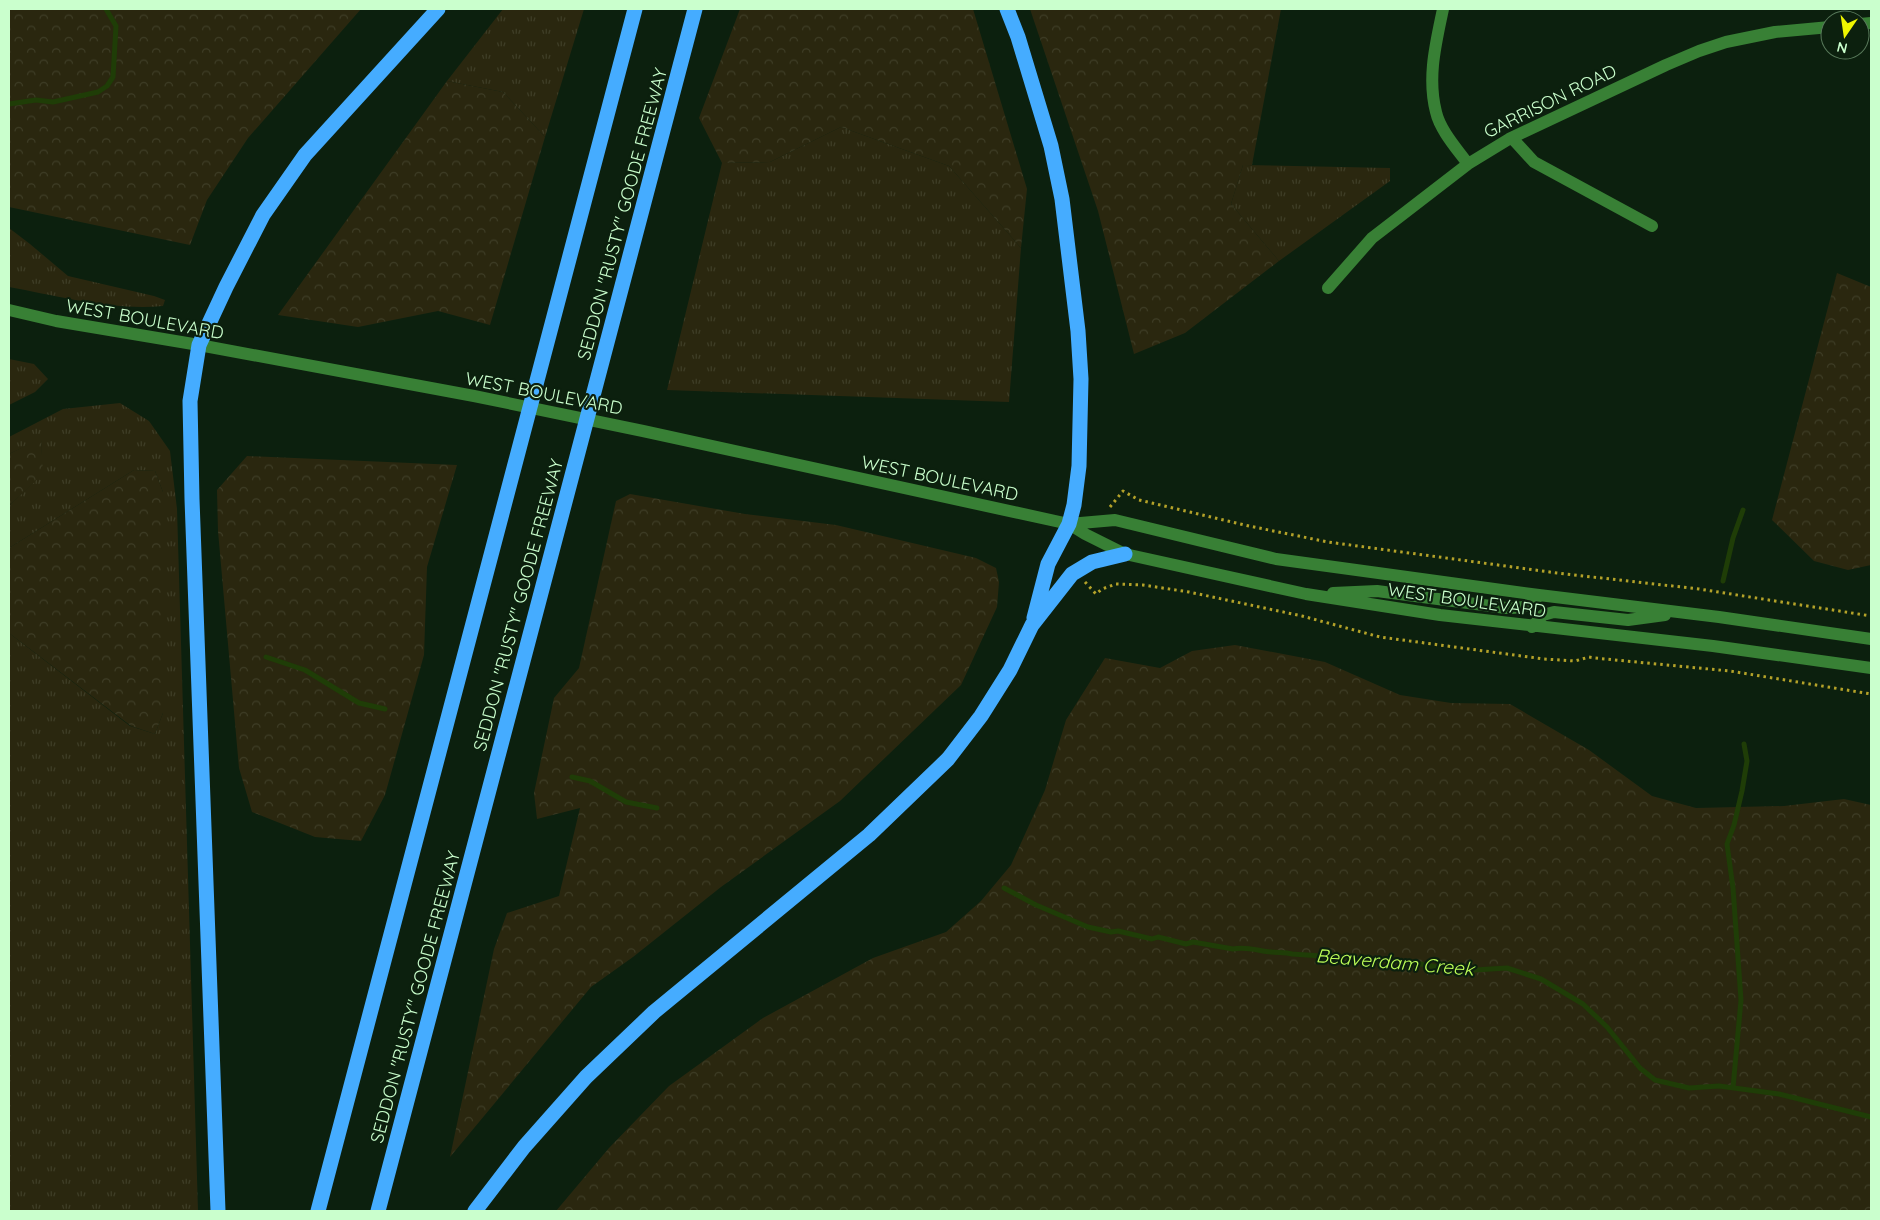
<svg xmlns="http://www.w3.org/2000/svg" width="1880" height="1220" viewBox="0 0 1880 1220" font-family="Quicksand,sans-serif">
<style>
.grass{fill:url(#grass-tufts)}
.forest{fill:url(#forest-crowns)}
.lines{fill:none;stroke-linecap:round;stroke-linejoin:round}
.stream{stroke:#1f3d07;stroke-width:5}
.path{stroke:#b4a229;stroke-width:3;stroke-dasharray:2.5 4;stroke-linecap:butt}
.minor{stroke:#388035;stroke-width:12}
.highway{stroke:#45acff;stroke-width:15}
.labels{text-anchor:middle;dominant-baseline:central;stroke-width:4.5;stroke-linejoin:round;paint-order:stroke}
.street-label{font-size:18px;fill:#caffcd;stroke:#0c200e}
.water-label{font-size:19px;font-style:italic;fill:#beff58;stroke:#0c200e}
</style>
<defs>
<pattern id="grass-tufts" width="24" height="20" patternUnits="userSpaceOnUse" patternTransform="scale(1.25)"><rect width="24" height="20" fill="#2a270f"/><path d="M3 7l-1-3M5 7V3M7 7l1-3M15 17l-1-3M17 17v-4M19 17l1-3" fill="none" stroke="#3e3d26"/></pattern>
<pattern id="forest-crowns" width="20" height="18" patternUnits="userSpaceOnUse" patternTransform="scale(1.25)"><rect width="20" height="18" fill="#2a270f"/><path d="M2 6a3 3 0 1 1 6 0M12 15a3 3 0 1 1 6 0" fill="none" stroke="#3e3d26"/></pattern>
</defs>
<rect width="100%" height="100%" fill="#0c200e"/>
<path class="grass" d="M503 9H584L545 137 503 92 447 81Z
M841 127 949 166 1021 248 1009 402 667 390 722 163 770 162Z
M1243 165 1390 168V181L1279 261 1231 204Z
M9 228 30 244 68 276 154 296 165 300 163 306C114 311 58 296 9 287Z
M9 359 34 364 48 379 35 392 9 405Z
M120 403 149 421 170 451 177 509 198 1211H9V633L130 726 155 734 163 713V492L155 471 134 470 9 548V506L42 474 41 439 9 454V437L63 409Z"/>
<path class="forest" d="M9 9H361L248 138 207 200 190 245 9 207Z
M740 9H973L1027 189 1021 248 949 166 841 127 770 162 722 163 699 118Z
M1030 9H1281L1252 165H1243L1231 204 1279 261 1185 333 1134 354 1098 211Z
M447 81 503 92 545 137 490 325 438 311 358 327 278 315Z
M1837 273 1871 287V565L1848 570 1814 561 1772 520Z
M41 438 43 474 9 506V454Z
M247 456 457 465 427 567 424 655 385 795 361 841 315 837 252 812 239 768 218 531 217 490Z
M134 470 155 471 163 492V713L155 734 131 726 9 633V548Z
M630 494 745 514 836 525 976 558 996 568 999 582 997 607 961 685 840 801 721 887 633 957 591 987 450 1157 494 949 507 913 559 896 580 808 537 819 534 793 554 698 579 668 616 501Z
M1235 645 1325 662 1400 695 1451 703 1510 704 1589 750 1652 796 1696 808 1784 806 1844 799 1871 805V1211H556L609 1148 669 1086 763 1018 873 958 946 932 981 901 1011 865 1045 790 1066 720 1105 658 1160 668 1192 651Z"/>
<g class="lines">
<path class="stream" d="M9 104 36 100 53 102 98 92 107 86 113 77 116 26 106 9
M1723 581 1733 538 1743 510
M266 657 305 670 359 703 385 709
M572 777 590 781 626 802 657 808
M1004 888 1036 905 1088 927 1111 932 1118 931 1152 939 1158 937 1186 944 1193 942 1233 949C1246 946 1259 951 1271 952 1278 953 1284 952 1292 954L1410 962 1458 971 1507 968 1541 979 1583 1004 1607 1027 1640 1068 1655 1080 1689 1088 1719 1086 1779 1094 1871 1117
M1733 1088 1741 1000 1733 888 1727 844 1734 825 1742 791 1747 761 1744 744"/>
<path class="path" d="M1110 507 1123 491 1139 500 1249 526 1328 542 1557 573 1699 589 1871 616
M1085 582 1096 594 1102 589 1116 584 1143 585 1189 592 1302 616 1380 637 1544 659 1575 661 1589 657 1595 658 1730 671 1871 694"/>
<path class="minor" d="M1443 9C1436 43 1427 77 1436 112 1440 130 1457 149 1468 164
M1860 24 1871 23
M1512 138 1534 162 1652 226
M1328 288 1372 238 1468 164 1509 139 1666 65 1699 51 1726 42 1775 32 1830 27
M9 310 56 321 199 345 474 396 643 431 1069 524 1115 520 1276 559 1539 595 1719 617 1871 639
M1069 524 1085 534 1125 554 1306 594 1440 615 1713 646 1871 668
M1333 593 1377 591 1506 608C1521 608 1530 608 1539 595
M1532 627 1543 615 1554 612 1628 620 1665 615"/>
<path class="highway" d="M1007 9 1018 37 1051 146 1062 199 1078 331 1081 379 1079 466 1074 505 1069 524 1048 564 1034 618
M218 1211 192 499 190 401 199 345 226 287 263 215 305 155 438 9
M318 1211 635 9
M378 1211 695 9
M475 1211 524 1147 586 1077 654 1012 869 835 948 759 981 716 1010 670 1032 625 1072 574 1092 562 1125 554"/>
</g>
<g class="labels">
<g class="street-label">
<text transform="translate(1550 101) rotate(-26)">GARRISON ROAD</text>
<text transform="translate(622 214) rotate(-75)">SEDDON "RUSTY" GOODE FREEWAY</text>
<text transform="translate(145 319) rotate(10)">WEST BOULEVARD</text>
<text transform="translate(544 393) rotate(11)">WEST BOULEVARD</text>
<text transform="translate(940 478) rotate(12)">WEST BOULEVARD</text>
<text transform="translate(1467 600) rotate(8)">WEST BOULEVARD</text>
<text transform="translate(518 605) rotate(-75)">SEDDON "RUSTY" GOODE FREEWAY</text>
<text transform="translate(415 997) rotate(-75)">SEDDON "RUSTY" GOODE FREEWAY</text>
</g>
<g class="water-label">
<text transform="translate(1395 962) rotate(5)">Beaverdam Creek</text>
</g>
</g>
<rect width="1880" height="1220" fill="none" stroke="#caffcd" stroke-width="20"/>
<g transform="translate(1845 35) rotate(193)"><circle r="24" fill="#0c200e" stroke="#58795a"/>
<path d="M0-4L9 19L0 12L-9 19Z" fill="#eff500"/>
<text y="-8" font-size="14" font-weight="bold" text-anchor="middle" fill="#caffcd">N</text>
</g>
</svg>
